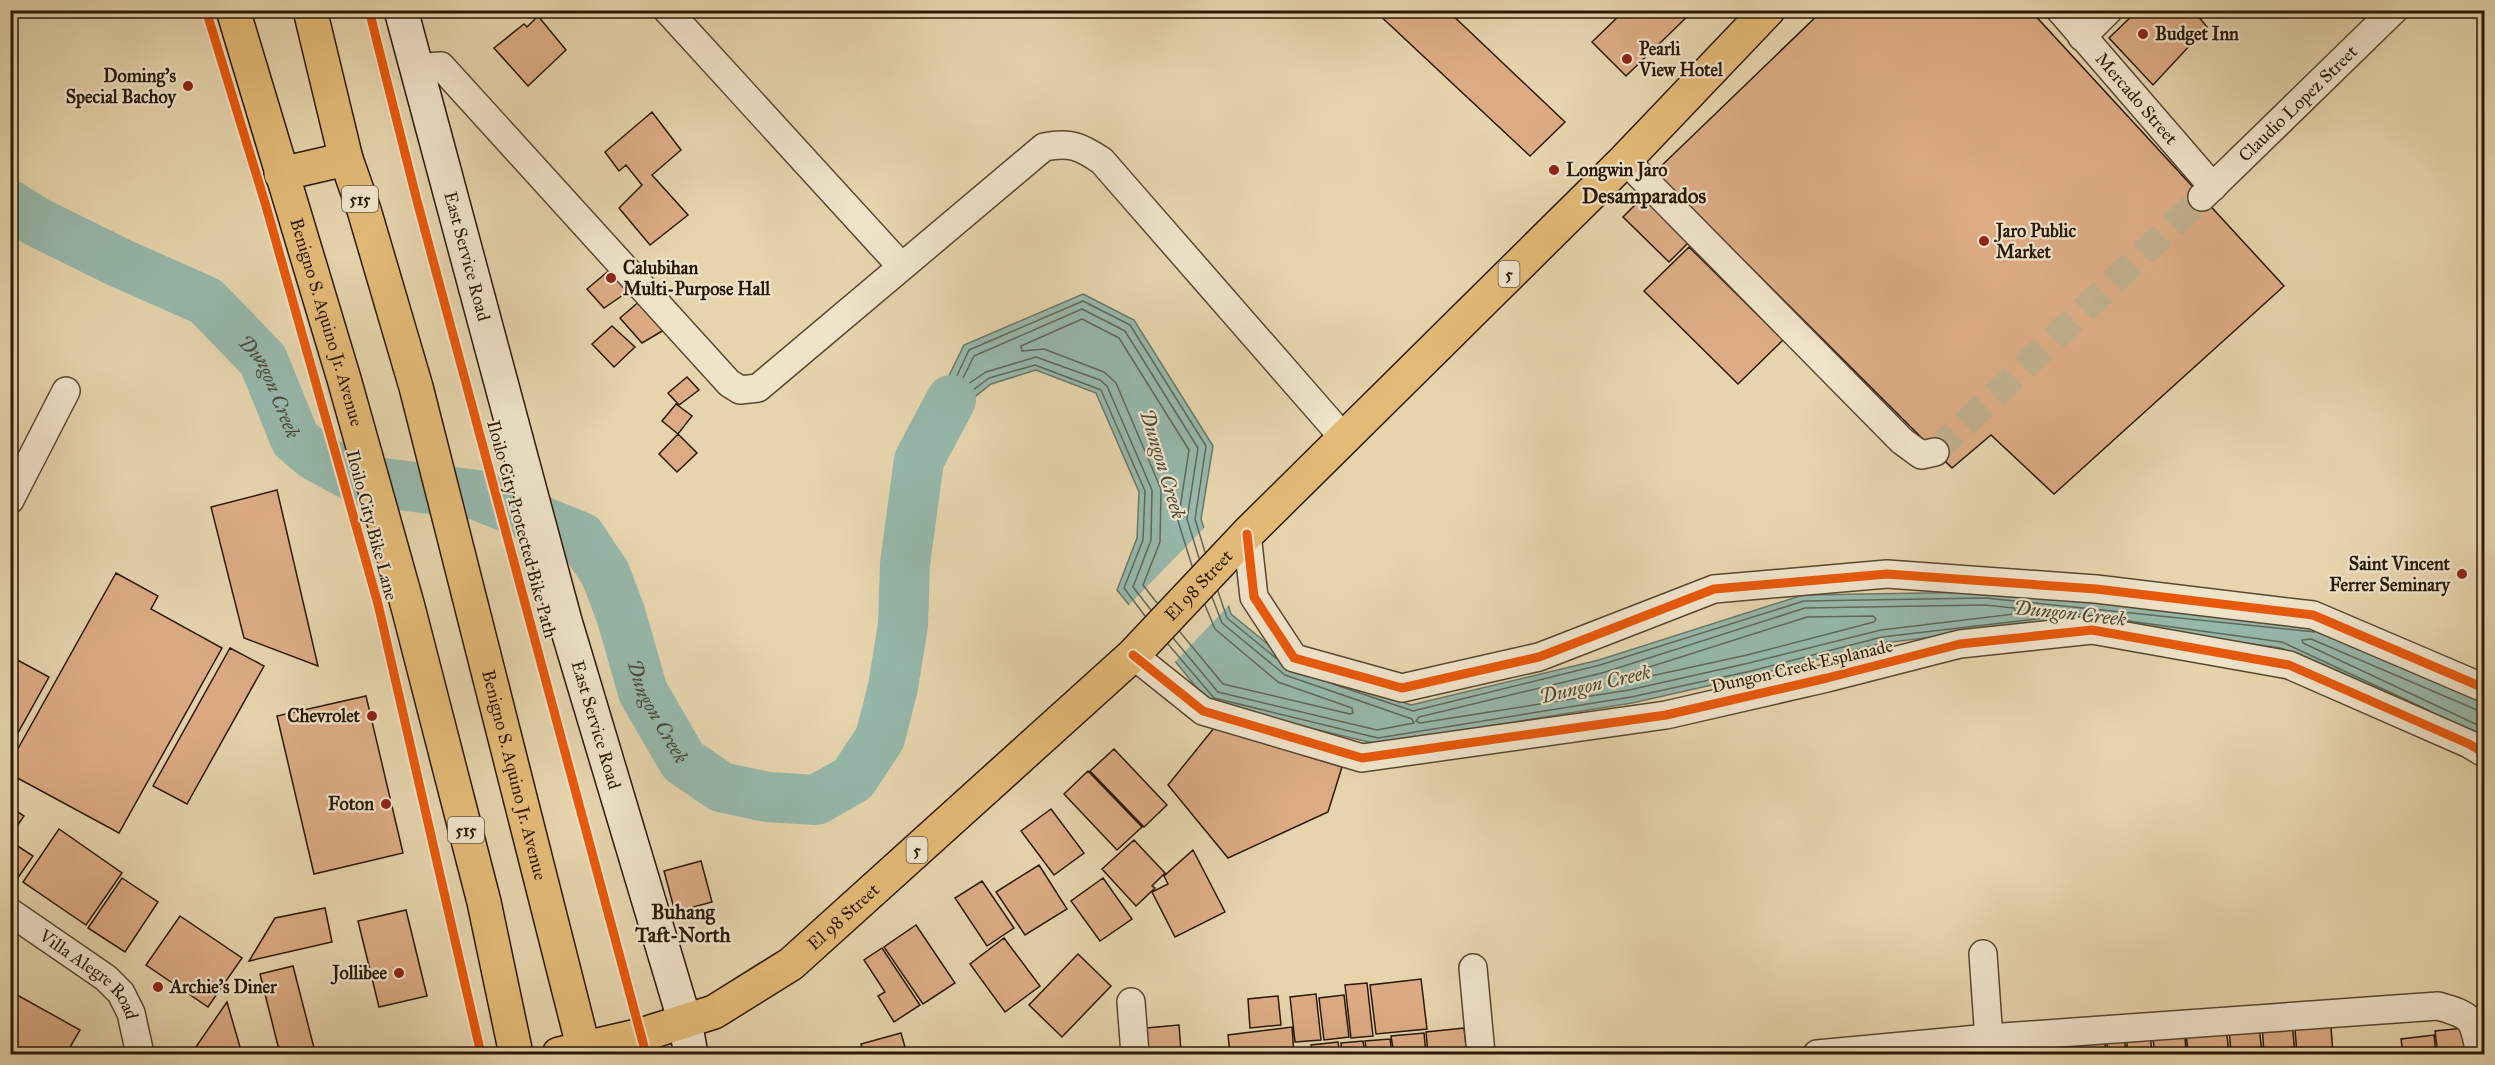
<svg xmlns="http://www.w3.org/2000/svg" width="2495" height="1065" viewBox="0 0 2495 1065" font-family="'IM FELL Great Primer',serif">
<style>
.water{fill:#96b8ab;stroke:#6b7869;stroke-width:1.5}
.pier{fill:#e6d4ad}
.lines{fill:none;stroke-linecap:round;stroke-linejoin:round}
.shore{stroke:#606859;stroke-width:1.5}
.river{stroke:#96b8ab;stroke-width:50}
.building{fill:#dcab84;stroke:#2a1907;stroke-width:1.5}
.street-tunnel{stroke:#c0af8c;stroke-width:27;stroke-dasharray:27 14;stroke-linecap:butt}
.street-casing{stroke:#594830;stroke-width:30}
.secondary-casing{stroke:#2a1907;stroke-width:36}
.primary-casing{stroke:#2a1907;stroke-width:36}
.highway-casing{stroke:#2a1907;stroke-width:36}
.street{stroke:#efe3ca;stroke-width:27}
.secondary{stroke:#efe3ca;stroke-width:33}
.primary{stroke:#e3ba76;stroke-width:33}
.highway{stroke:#e3ba76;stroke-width:33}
.cycleway-casing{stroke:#efe3ca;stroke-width:13}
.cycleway{stroke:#e8590c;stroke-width:9}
.poi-dot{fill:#8f2418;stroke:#efe3ca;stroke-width:2}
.labels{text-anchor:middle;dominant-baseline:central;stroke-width:4.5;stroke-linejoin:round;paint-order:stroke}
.shield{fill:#efe3ca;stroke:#655642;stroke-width:1.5}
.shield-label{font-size:16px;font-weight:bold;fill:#2a1907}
.poi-label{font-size:18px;font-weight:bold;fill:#2a1907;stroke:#efe3ca;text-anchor:start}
.street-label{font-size:18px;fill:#2a1907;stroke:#efe3ca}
.water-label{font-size:20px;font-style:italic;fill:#4a4938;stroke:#efe3ca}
.neighbourhood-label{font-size:20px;font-weight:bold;fill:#2a1907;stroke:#efe3ca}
.quarter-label{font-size:21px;font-weight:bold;fill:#2a1907;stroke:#efe3ca}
</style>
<rect width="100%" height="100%" fill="#e6d4ad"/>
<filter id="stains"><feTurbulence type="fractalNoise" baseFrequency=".00333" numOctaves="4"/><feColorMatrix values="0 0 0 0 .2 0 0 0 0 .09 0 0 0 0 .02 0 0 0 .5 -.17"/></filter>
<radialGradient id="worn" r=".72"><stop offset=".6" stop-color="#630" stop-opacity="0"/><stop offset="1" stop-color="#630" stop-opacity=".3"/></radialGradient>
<path class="water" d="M1083 294 1134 320 1213 446 1201 519 1231 614 1292 664 1411 705 1599 660 1803 595 1986 592 2314 625 2484 699V744L2281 648 2079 620 1883 643 1752 676 1632 703 1377 744 1210 704 1117 590 1137 538 1139 492 1096 393 1036 370 991 384 950 417 919 460 942 390 964 345Z"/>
<path class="pier" d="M1206 526 1231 603 1173 664 1127 607Z"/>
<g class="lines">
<path class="shore" d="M1218 591 1227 618 1277 659
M1157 603 1143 585 1160 542 1161 489 1116 383 1104 372 1044 349 1022 351 1021 346 1082 319 1119 338 1189 450 1178 521 1192 566
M1985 605 2014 608 2016 612 2014 614 1881 630 1749 663 1629 690 1420 723 1416 721 1419 717 1602 673 1805 608Z
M1151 610 1133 587 1151 540 1152 490 1107 386 1100 380 1036 357 986 372 962 388 960 384 974 356 1082 309 1125 331 1198 448 1187 519 1199 558
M1145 616 1124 588 1143 540 1145 491 1101 390 1035 365 989 378 944 412 942 408 969 350 1083 301 1130 325 1206 446 1195 519 1205 552
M1873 616 1876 619 1874 622 1747 655 1628 681 1621 682 1619 680 1621 676 1807 617Z
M2121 620 2282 642 2428 710
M1180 632 1223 684 1350 714 1353 713 1352 708 1278 682 1215 629 1205 605
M1173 638 1218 692 1377 730 1414 723 1412 719 1285 675 1222 623 1212 597
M1168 644 1214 698 1378 738 1631 697 1751 671 1882 637 2078 614 2088 615
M1333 684 1413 711 1600 665 1804 601 1986 598 2315 632
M2484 711 2477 710 2311 639 2302 640 2303 643 2484 728"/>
<path class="river" id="s1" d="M10 205 39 223 120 263 206 301 263 360 295 439 315 456 360 480 477 495 581 537 605 573 621 615 643 692 683 761 721 787 767 797 816 800 853 779 880 738 893 687 903 625 905 564 919 460 951 400"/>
</g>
<path class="building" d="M1374 10H1447L1565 122 1530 156Z
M1625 10H1694L1626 76 1592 42Z
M1823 10H2030L2284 286 2054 494 1991 435 1952 468 1655 172Z
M2138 10H2193L2207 27 2153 85 2109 38Z
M538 16 566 50 528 86 494 48 524 24 527 27Z
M652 112 681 150 652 175 688 215 650 245 619 208 642 185 626 165 619 171 605 152Z
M1643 197 1689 242 1669 262 1623 217Z
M1689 247 1783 340 1738 384 1644 291Z
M612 268 632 289 604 308 587 289Z
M641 300 664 330 642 343 620 318Z
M612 326 635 347 614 367 592 344Z
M687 377 699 390 679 405 668 393Z
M676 404 692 416 678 434 662 421Z
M678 434 697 453 677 472 659 454Z
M277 490 318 666 244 638 211 507Z
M116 573 158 596 151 609 222 648 119 833 10 774V763Z
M230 648 264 666 187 804 153 786Z
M10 656 49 677 10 747Z
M366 696 403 853 314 874 277 716Z
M1214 728 1342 767 1328 812 1228 858 1168 785Z
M1114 749 1167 805 1144 827 1090 771Z
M1088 771 1142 827 1117 850 1064 794Z
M10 807 24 816 10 836Z
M1051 809 1084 853 1054 875 1021 831Z
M59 829 122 873 86 925 23 882Z
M1134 840 1165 873 1152 886 1155 888 1136 906 1102 869Z
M13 843 33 856 15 882 10 879V846Z
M1193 850 1225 912 1175 937 1152 892 1168 884 1164 876Z
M701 861 712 902 675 912 664 871Z
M1039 865 1067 909 1025 935 996 892Z
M122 878 158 902 125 952 88 928Z
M1103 878 1132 919 1100 941 1071 901Z
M982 881 1014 928 987 946 955 898Z
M325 908 332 942 249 961 275 918Z
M406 910 427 996 379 1007 358 921Z
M180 916 242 958 208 1007 146 965Z
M916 925 955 983 923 1004 884 947Z
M1004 938 1040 986 1005 1012 970 964Z
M882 948 920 1005 894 1022 878 996 885 992 864 960Z
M1078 954 1111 986 1062 1037 1029 1005Z
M293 966 314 1048 280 1054 260 974Z
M1421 979 1427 1029 1376 1034 1370 985Z
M1367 983 1373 1036 1351 1038 1345 985Z
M10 991 80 1030 66 1054H25L10 1047Z
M1316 994 1321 1040 1295 1042 1290 997Z
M1344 995 1349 1037 1324 1040 1319 998Z
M1278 996 1281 1025 1250 1028 1248 999Z
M227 1002 242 1054H191Z
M2330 1014 2333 1054H2297L2294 1017Z
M2292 1022 2295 1054H2264L2262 1024Z
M1179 1025 1181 1052 1149 1054 1146 1028Z
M2259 1025 2262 1054H2231L2229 1027Z
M2226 1026 2229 1054H2188L2186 1030Z
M1292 1027 1294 1054H1230L1228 1035Z
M1464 1028 1467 1054H1428L1426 1032Z
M2464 1028 2466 1054H2438L2435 1031Z
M2150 1032 2152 1054H2128L2126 1034Z
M901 1033 907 1054H864L861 1044Z
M1424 1033 1426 1054H1394L1391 1036Z
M2124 1033 2126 1054H2108L2106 1035Z
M2104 1035 2106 1054H2079L2077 1038Z
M2434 1035 2436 1054H2403L2401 1039Z
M2185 1036 2186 1054H2155L2153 1039Z
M2074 1038 2076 1054H2041L2040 1041Z
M1390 1039 1392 1054H1367L1365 1041Z
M1363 1041 1365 1054H1342L1341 1043Z
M1338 1042 1340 1054H1312L1311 1045Z"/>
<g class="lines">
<path class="street-tunnel" d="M1935 452 2202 197"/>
<g class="street-casing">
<g id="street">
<path d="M667 10 901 266"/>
<path id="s2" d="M2060 10 2213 187"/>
<path d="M2082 37 2109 10"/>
<path d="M417 73 426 67 441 66 729 383 740 390 758 388 1044 147C1070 142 1080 146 1102 161L1343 437"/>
<path d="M1625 160 1902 441 1921 455 1935 452"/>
<path id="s3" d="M2202 197 2394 10"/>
<path d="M10 500 66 391"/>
<path d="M1247 534 1254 597 1294 658 1402 688 1539 657 1714 589 1887 574 2096 589 2313 615 2484 688"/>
<path d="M1133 655 1203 711 1362 758 1666 715 1827 678 1960 644 2092 630 2289 665 2469 744 2484 753"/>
<path id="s4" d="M10 912 106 978 121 993 131 1013 140 1054"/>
<path d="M1983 954 1990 1054"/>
<path d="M1473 968 1481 1054"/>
<path d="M1131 1002 1135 1054"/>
<path d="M1817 1054 1989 1038 2438 1006C2474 1016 2473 1019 2480 1054"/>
</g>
</g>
<g class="secondary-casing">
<g id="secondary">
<path id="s5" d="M401 10 565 621 685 1022 691 1054"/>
</g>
</g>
<g class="primary-casing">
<g id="primary">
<path id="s6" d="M559 1054 641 1035 714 1012 791 964 1133 655 1247 534 1625 160 1768 10"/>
</g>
</g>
<g class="highway-casing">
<g id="highway">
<path id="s7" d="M233 10 344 379 408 607 484 902 516 1054"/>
<path id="s8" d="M310 10 346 159 364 210 416 387 585 1054"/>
<path d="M281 174 346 159"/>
</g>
</g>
<use href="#street" class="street"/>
<use href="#secondary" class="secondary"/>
<use href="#primary" class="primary"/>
<use href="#highway" class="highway"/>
<g class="cycleway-casing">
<path id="cycleway" d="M206 10 266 206 378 604 481 1054
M369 10 416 197 646 1054
M1247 534 1254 597 1294 658 1402 688 1539 657 1714 589 1887 574 2096 589 2313 615 2484 688
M1133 655 1203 711 1362 758 1666 715 1827 678 1960 644 2092 630 2289 665 2469 744 2484 753"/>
</g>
<use href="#cycleway" class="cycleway"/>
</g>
<g class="poi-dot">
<circle cx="2143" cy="34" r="6"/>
<circle cx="1627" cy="59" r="6"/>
<circle cx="188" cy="86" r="6"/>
<circle cx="1554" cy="170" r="6"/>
<circle cx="1984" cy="241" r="6"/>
<circle cx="611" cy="278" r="6"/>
<circle cx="2462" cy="574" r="6"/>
<circle cx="372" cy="716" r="6"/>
<circle cx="386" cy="804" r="6"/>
<circle cx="399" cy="973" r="6"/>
<circle cx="158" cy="987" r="6"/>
</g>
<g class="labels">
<g class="shield">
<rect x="342" y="186" width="36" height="26" rx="4.5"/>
<rect x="1498.5" y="261" width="21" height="26" rx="4.5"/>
<rect x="448" y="817" width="36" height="26" rx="4.5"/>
<rect x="906.5" y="837" width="21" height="26" rx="4.5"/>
</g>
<g class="shield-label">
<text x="360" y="199">515</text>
<text x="1509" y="274">5</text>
<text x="466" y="830">515</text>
<text x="917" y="850">5</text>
</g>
<g class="poi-label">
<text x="2155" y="34">Budget Inn</text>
<text x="1639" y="49">Pearli<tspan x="1639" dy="21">View Hotel</tspan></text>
<text x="176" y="76" text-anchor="end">Doming's<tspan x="176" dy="21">Special Bachoy</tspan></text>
<text x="1566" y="170">Longwin Jaro</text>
<text x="1996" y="231">Jaro Public<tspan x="1996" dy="21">Market</tspan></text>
<text x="623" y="268">Calubihan<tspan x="623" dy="21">Multi-Purpose Hall</tspan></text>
<text x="2450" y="564" text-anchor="end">Saint Vincent<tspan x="2450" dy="21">Ferrer Seminary</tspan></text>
<text x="360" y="716" text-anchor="end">Chevrolet</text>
<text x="374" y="804" text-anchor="end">Foton</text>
<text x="387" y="973" text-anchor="end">Jollibee</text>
<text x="170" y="987">Archie's Diner</text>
</g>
<g class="street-label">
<text stroke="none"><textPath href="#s2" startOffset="117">Mercado Street</textPath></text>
<text stroke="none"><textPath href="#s3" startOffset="134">Claudio Lopez Street</textPath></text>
<text stroke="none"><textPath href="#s5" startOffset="255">East Service Road</textPath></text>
<text stroke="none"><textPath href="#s7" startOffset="326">Benigno S. Aquino Jr. Avenue</textPath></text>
<text transform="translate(372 525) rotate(75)">Iloilo City Bike Lane</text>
<text transform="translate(522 529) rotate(75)">Iloilo City Protected Bike Path</text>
<text stroke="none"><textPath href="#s6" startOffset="808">El 98 Street</textPath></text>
<text transform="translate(1802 666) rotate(-13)">Dungon Creek Esplanade</text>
<text stroke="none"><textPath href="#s5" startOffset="741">East Service Road</textPath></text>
<text stroke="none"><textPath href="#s8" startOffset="792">Benigno S. Aquino Jr. Avenue</textPath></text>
<text stroke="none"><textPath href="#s6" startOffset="322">El 98 Street</textPath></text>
<text stroke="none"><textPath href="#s4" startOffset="102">Villa Alegre Road</textPath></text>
</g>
<g class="water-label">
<text stroke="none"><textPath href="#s1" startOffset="327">Dungon Creek</textPath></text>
<text transform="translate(1163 464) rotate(73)">Dungon Creek</text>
<text transform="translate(2070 613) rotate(6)">Dungon Creek</text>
<text transform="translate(1595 684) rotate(-13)">Dungon Creek</text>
<text stroke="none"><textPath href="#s1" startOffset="885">Dungon Creek</textPath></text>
</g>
<g class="neighbourhood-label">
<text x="683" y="912">Buhang<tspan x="683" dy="23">Taft-North</tspan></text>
</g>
<g class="quarter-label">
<text x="1644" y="196">Desamparados</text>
</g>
</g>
<rect width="2495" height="1065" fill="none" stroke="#e6d4ad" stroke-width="36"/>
<rect x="12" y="12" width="2471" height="1041" fill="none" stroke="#2a1907" stroke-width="3"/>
<rect x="18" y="18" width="2459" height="1029" fill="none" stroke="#2a1907" stroke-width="1.5"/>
<rect width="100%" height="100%" filter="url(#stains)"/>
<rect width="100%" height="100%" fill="url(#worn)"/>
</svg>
